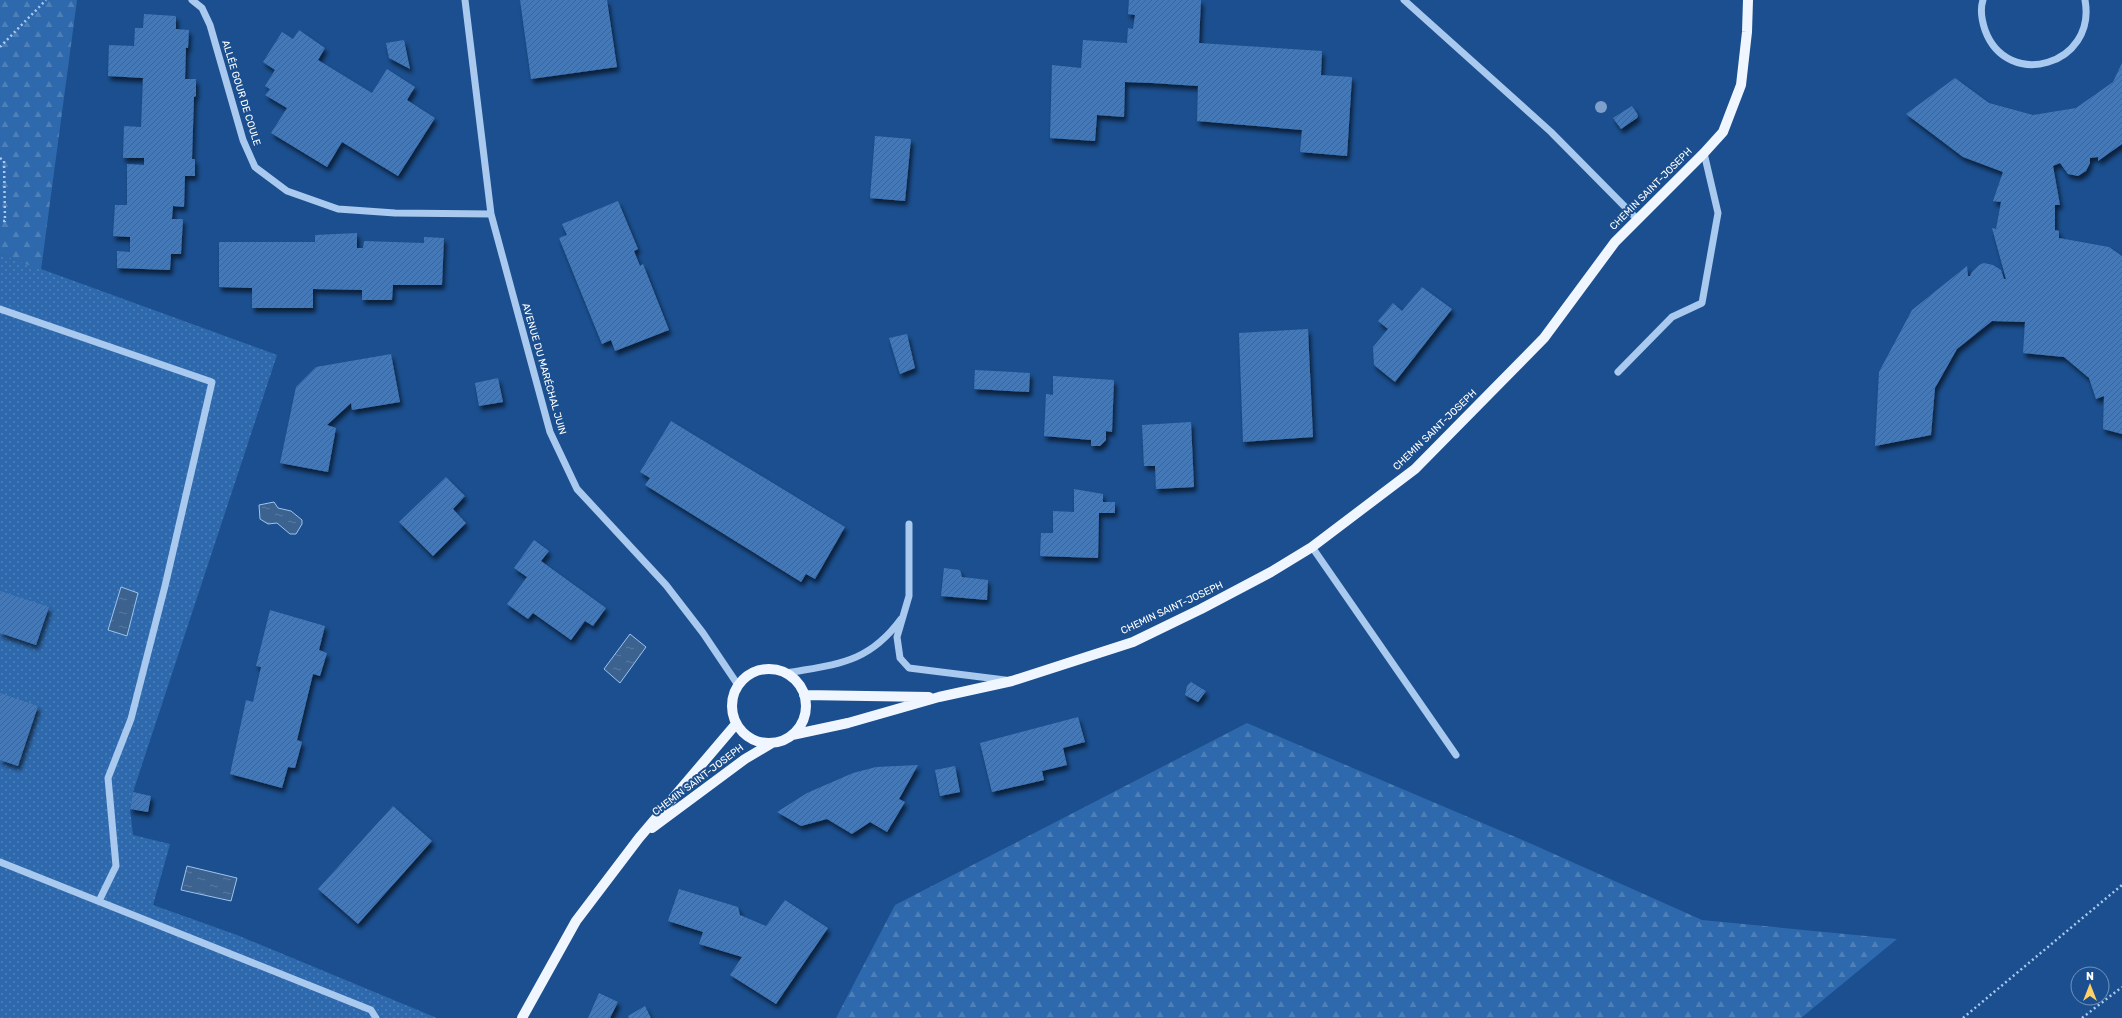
<svg xmlns="http://www.w3.org/2000/svg" width="2122" height="1018" viewBox="0 0 2122 1018" font-family="Rubik,sans-serif">
<style>
.grass{fill:url(#grass-dots)}
.forest{fill:url(#forest-firs)}
.water{fill:url(#water-ripples);stroke:#9cc4f0}
.building{fill:url(#building-hatch);filter:url(#shadow)}
.lines{fill:none;stroke-linecap:round;stroke-linejoin:round}
.path{stroke:#a9c9ee;stroke-width:2.5;stroke-dasharray:2 3;stroke-linecap:butt}
.minor{stroke:#a9c9ee;stroke-width:7}
.major{stroke:#f0f6ff;stroke-width:10}
.tree{fill:#7ea0ca}
.labels{text-anchor:middle;dominant-baseline:central;stroke-width:4;stroke-linejoin:round;paint-order:stroke}
.street-label{font-size:10px;fill:#fff;stroke:#1b4f8f}
</style>
<defs>
<pattern id="grass-dots" width="8" height="8" patternUnits="userSpaceOnUse"><rect width="8" height="8" fill="#2e69ad"/><path d="M2 2h.1M6 6h.1" fill="none" stroke="#4d80b9" stroke-width="1.8" stroke-linecap="round"/></pattern>
<pattern id="forest-firs" width="22" height="20" patternUnits="userSpaceOnUse"><rect width="22" height="20" fill="#2e69ad"/><path d="M5 1l3.5 6h-7zM16 11l3.5 6h-7z" fill="#4d80b9"/></pattern>
<pattern id="water-ripples" width="26" height="14" patternUnits="userSpaceOnUse"><rect width="26" height="14" fill="#3c6290"/><path d="M2 4q2-2 4 0t4 0M15 11q2-2 4 0t4 0" fill="none" stroke="#597aa1"/></pattern>
<pattern id="building-hatch" width="6" height="6" patternUnits="userSpaceOnUse"><rect width="6" height="6" fill="#4478b7"/><path d="M-1 1l2-2M0 6l6-6M5 7l2-2" fill="none" stroke="#486282"/></pattern>
<filter id="shadow"><feDropShadow dx="2.5" dy="4.5" stdDeviation="2" flood-color="#0009"/></filter>
</defs>
<rect width="100%" height="100%" fill="#1b4f8f"/>
<path class="grass" d="M0 254 277 355 133 792 130 809 133 835 170 844 153 905 237 935 437 1018H0Z"/>
<path class="forest" d="M0 0H77L41 270 0 254Z
M1247 723 1534 845 1702 920 1897 939 1801 1018H836L895 905Z"/>
<path class="water" d="M274 502 278 508 291 511 302 520V524L296 534H290L277 523 268 524 260 519 259 505Z
M121 587 138 593 127 636 108 630Z
M630 634 646 647 620 683 604 669Z
M187 866 237 878 231 901 181 890Z"/>
<path class="building" d="M520 0H607L617 67 531 79Z
M1129 0H1201L1199 43 1322 51 1321 75 1352 77 1347 156 1300 152 1302 130 1197 121 1198 86 1152 83 1125 82 1124 117 1097 115 1095 141 1050 138 1052 65 1081 68 1083 40 1127 43 1128 28 1133 29 1135 15 1128 14Z
M144 14 176 16V29L189 30 188 48H186L185 79H196V96L194 97 192 159H195V176H185L184 207 173 206 172 219H183L181 254H171L170 270 117 268V251L130 252V237L113 236 115 205H127V164L144 165V158H123L124 126 141 127 143 78 108 76 109 45 134 46 135 28H143Z
M299 30 325 48 318 60 372 93 387 69 415 87 407 100 435 118 398 176 342 142 327 167 271 133 287 108 265 95 270 89 265 86 275 70 263 62 282 32 293 39Z
M404 40 410 69 389 58 386 43Z
M2122 63V144L2098 161V157L2090 158V163L2086 171 2078 176 2068 174 2060 163 2053 166 2060 205H2055V230L2059 231V238L2109 247 2122 256V434L2103 429 2104 396 2096 399 2089 378 2064 357 2023 353 2025 322 1992 321 1957 349 1935 388 1931 435 1875 446 1879 372 1912 310 1967 266 1968 276H1970L1972 272 1979 265 1984 263 1993 265 2001 270 2004 279H2006L1992 228 1996 229 2001 202 1993 201 2003 172 1963 157 1906 114 1955 78 1989 103 2033 115 2076 108 2113 82Z
M1632 106 1638 115 1637 118 1621 129 1613 118Z
M875 136 911 139 905 201 870 198Z
M618 201 638 249 634 251 640 266 643 264 669 330 615 351 611 340 602 344 559 238 567 235 562 224Z
M357 233V248H363L364 241 424 243V237L444 238 442 285H393L392 300H362V290L313 289V308H252V288L219 287V242H315V235Z
M1422 287 1452 309 1395 382 1374 365 1373 347 1388 329 1378 321 1393 303 1402 311Z
M1308 329 1313 437 1243 442 1239 333Z
M907 334 915 368 900 374 889 338Z
M391 354 400 402 352 410 351 403 327 425 336 428 328 472 280 463 296 387 316 367Z
M975 370 1030 373 1029 392 974 389Z
M1053 376 1114 380 1112 432 1106 431V440L1100 446H1091V440L1044 436 1046 394 1053 395Z
M498 378 503 402 479 406 475 383Z
M671 421 845 527 815 579 806 574 801 582 645 485 650 478 640 472Z
M1191 422 1194 487 1156 489 1155 466H1144L1142 425Z
M446 477 465 496 453 509 466 523 433 556 399 522Z
M1074 489 1103 494V502H1115V513H1099L1098 558 1040 556 1041 533H1053V511L1074 512Z
M534 540 549 551 541 561 606 608 593 626 585 621 571 640 533 613 528 619 507 604 527 577 514 568Z
M944 568 960 570 962 577 988 580 987 600 941 596Z
M0 591 49 607 36 645 0 633Z
M270 610 325 626 319 650 327 653 320 676 313 674 297 740 302 742 295 768 288 767 282 788 230 774 246 700 253 702 261 667 256 666Z
M1191 682 1206 691 1198 702 1185 695 1187 686Z
M0 693 38 706 18 766 0 760Z
M1078 717 1085 742 1063 748 1067 765 1042 771 1044 780 992 792 980 743Z
M918 765 899 799 905 802 887 832 870 822 852 834 827 819 801 826 777 812 807 793 853 773 876 767Z
M955 766 960 792 940 796 935 770Z
M133 792 151 796 148 812 130 809Z
M393 806 432 841 358 924 318 889Z
M679 889 738 907 740 915 766 926 785 900 828 928 776 1004 730 975 742 957 699 944 703 932 668 921Z
M599 993 618 1002 610 1018H588Z
M645 1006 651 1018H629L628 1016Z"/>
<g class="lines">
<path class="path" d="M0 47 46 0
M0 158 4 161 5 221H0
M1963 1018 2122 885
M2082 1018 2122 987"/>
<path class="minor" d="M192 0 202 8 210 25 243 140 255 167 287 191 338 209 395 213 491 214
M465 0 491 214 550 432 577 489 666 585 703 633 738 685
M1404 0 1551 132 1637 219
M1983 0C1980 9 1982 21 1985 30 2007 91 2097 65 2085 0
M0 309 212 382 165 586 131 719 108 778 116 866 99 901
M1618 372 1672 317 1702 303 1718 213 1704 153
M909 524V596L897 637 900 658 909 668 1005 680
M1312 547 1456 755
M787 673C836 664 868 664 901 619
M0 862 371 1010 376 1018"/>
<path class="major" d="M732 706a37 37 0 1 1 74 0a37 37 0 1 1-74 0Z
M804 695 929 697
M792 735 848 723 939 697 1012 681 1133 642 1201 609 1271 572 1312 547 1415 469 1544 338 1615 242 1704 153 1723 132 1741 85 1747 32 1748 0
M652 828 745 759 772 743
M522 1018 576 921 639 838 736 724"/>
</g>
<circle class="tree" cx="1601" cy="107" r="6"/>
<g class="labels">
<g class="street-label">
<text transform="translate(241 93) rotate(73)">ALLÉE GOUR DE COULE</text>
<text transform="translate(1651 189) rotate(-45)">CHEMIN SAINT-JOSEPH</text>
<text transform="translate(544 369) rotate(74)">AVENUE DU MARÉCHAL JUIN</text>
<text transform="translate(1435 430) rotate(-44)">CHEMIN SAINT-JOSEPH</text>
<text transform="translate(1172 608) rotate(-25)">CHEMIN SAINT-JOSEPH</text>
<text transform="translate(698 780) rotate(-37)">CHEMIN SAINT-JOSEPH</text>
</g>
</g>
<g transform="translate(2090 986)"><circle r="19" fill="#1b4f8f" stroke="#7695bc"/>
<path d="M0-3L7 15L0 10L-7 15Z" fill="#ffd166"/>
<text y="-6" font-size="11" font-weight="bold" text-anchor="middle" fill="#ffffff">N</text>
</g>
</svg>
